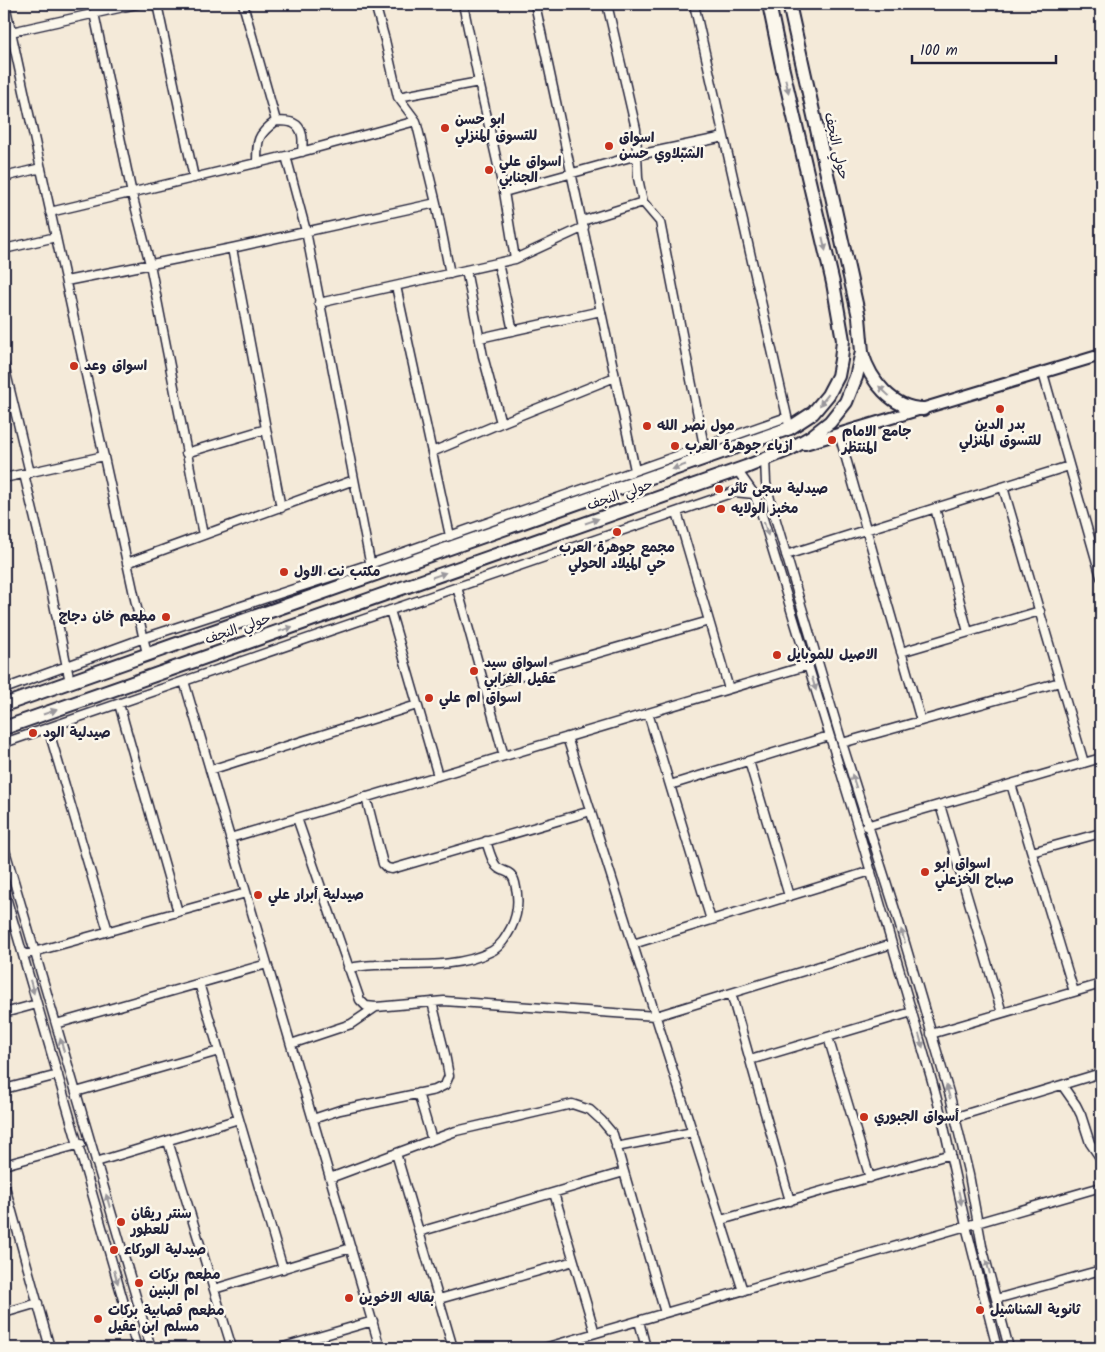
<svg xmlns="http://www.w3.org/2000/svg" width="1105" height="1352" viewBox="0 0 1105 1352" font-family="Kalam,'Playpen Sans Arabic',sans-serif">
<style>
.lines{fill:none;stroke-linecap:round;stroke-linejoin:round}
.minor-casing{stroke:#22223b;stroke-width:11}
.tertiary-casing{stroke:#22223b;stroke-width:14}
.primary-casing{stroke:#22223b;stroke-width:16}
.minor{stroke:#fbf7ec;stroke-width:8}
.tertiary{stroke:#fbf7ec;stroke-width:10}
.primary{stroke:#fbf7ec;stroke-width:12}
.oneway{fill:#99979c}
.poi-dot{fill:#c8321e;stroke:#fbf7ec;stroke-width:2}
.labels{text-anchor:middle;dominant-baseline:central;stroke-width:5;stroke-linejoin:round;paint-order:stroke}
.poi-label{font-size:14px;font-weight:bold;fill:#22223b;stroke:#fbf7ec;text-anchor:start}
.street-label{font-size:14px;fill:#22223b;stroke:#fbf7ec}
</style>
<rect width="100%" height="100%" fill="#f4ead9"/>
<filter id="ink" filterUnits="userSpaceOnUse"><feTurbulence type="fractalNoise" baseFrequency=".02" numOctaves="2"/><feDisplacementMap in="SourceGraphic" scale="10" xChannelSelector="R" yChannelSelector="G"/><feConvolveMatrix kernelMatrix="1 2 1 2 8 2 1 2 1" color-interpolation-filters="sRGB"/></filter>
<g filter="url(#ink)">
<g class="lines">
<g class="minor-casing">
<path id="minor" d="M5 4 147 654
M157 4 194 178
M243 4 276 121C257 135 257 140 257 163
M375 4 385 40 398 97 479 82
M463 4 479 82 504 192 515 259
M535 4 635 470
M607 4 636 129 638 178 643 202 660 222 704 446
M694 4 788 421
M94 13 132 194 150 264 203 535
M11 32 137 4
M398 97 416 121 436 203 450 274
M276 121C281 121 289 121 293 123 304 128 303 141 302 152
M286 156 306 231 371 567
M4 177 41 168
M504 192 638 155 724 137
M50 212 286 156 416 121
M582 221 643 202
M232 248 281 508
M4 249 56 237
M498 263 513 331
M466 270 483 356 501 423
M66 281 232 248 436 203
M396 286 450 536
M319 303 515 259 584 227
M480 338 601 311
M4 365 30 473
M1043 373 1101 577
M839 434 921 721
M432 452 501 423 615 377
M186 453 266 429
M765 459 766 483 772 507 842 743 897 916 950 1096 969 1175 982 1246 1009 1348
M737 470 754 494 761 512 858 828 932 1081 943 1122 966 1226 997 1348
M24 474 46 565 70 682
M4 478 104 456
M1003 487 1084 763
M935 508 968 632
M677 512 729 689
M786 555 1069 466
M127 563 354 480
M457 587 504 756
M390 610 438 776
M901 652 1040 611
M184 681 380 1348
M484 686 709 621
M4 689 144 638 370 564 787 417
M119 704 178 912
M648 713 711 920
M48 728 108 931
M567 737 743 1291
M4 743 734 492 754 494
M842 743 1060 682
M749 761 789 896
M210 770 417 705
M1011 784 1074 992
M670 785 829 736
M366 797 383 864 387 868 392 869 591 811
M940 805 1002 1013
M297 818 360 1000 366 1006 376 1007 444 1001 656 1016 892 944
M866 826 1101 758
M230 838 809 665
M4 847 151 1348
M1032 852 1101 833
M4 890 137 1348
M633 944 871 871
M23 955 246 893
M348 968C357 967 366 965 375 965 413 964 458 969 492 951 501 946 506 937 511 928 518 914 519 898 515 883 511 868 503 874 496 866 491 859 489 850 486 841
M199 983 283 1269
M731 993 790 1201
M4 1013 37 1004
M56 1024 267 964
M931 1034 1101 984
M828 1037 870 1178
M291 1044 351 1024 376 1007
M750 1060 912 1012
M1062 1085 1076 1105 1081 1115 1090 1143 1101 1159
M4 1089 58 1075
M76 1092 219 1051
M418 1093 432 1140
M956 1117 1101 1073
M313 1119 340 1110 435 1090 445 1085 449 1076 445 1054 432 1002
M168 1141 232 1348
M616 1147 693 1132
M396 1153 453 1348
M96 1162 239 1119
M4 1165 81 1144
M330 1178 456 1131 572 1104 590 1110 602 1121 613 1134 665 1313
M4 1183 50 1348
M554 1193 595 1333
M721 1220 951 1154
M419 1232 624 1172
M214 1289 351 1248
M439 1299 574 1261
M996 1299 1101 1270
M4 1313 38 1303
M639 1321 646 1348
M280 1348 373 1321
M544 1348 1101 1187"/>
</g>
<g class="tertiary-casing">
<path id="tertiary" d="M805 444 1101 355"/>
</g>
<g class="primary-casing">
<path id="primary" d="M862 353C870 380 892 409 923 409
M4 705 790 428 813 413 828 395 838 376 841 360 843 340 833 283 782 66 769 4
M4 728 746 467 790 449 811 437 830 422 846 402 856 377 862 352 859 317 789 4"/>
</g>
<use href="#minor" class="minor"/>
<use href="#tertiary" class="tertiary"/>
<use href="#primary" class="primary"/>
</g>
<defs><path id="oneway-solid" d="M-6-.8H1V-3.2L6.5 0L1 3.2V.8H-6Z" transform="scale(1.25)"/></defs>
<g class="oneway">
<use href="#oneway-solid" transform="translate(787 86) rotate(77)"/>
<use href="#oneway-solid" transform="translate(824 244) rotate(77)"/>
<use href="#oneway-solid" transform="translate(884 391) rotate(-137)"/>
<use href="#oneway-solid" transform="translate(824 400) rotate(128)"/>
<use href="#oneway-solid" transform="translate(679 467) rotate(161)"/>
<use href="#oneway-solid" transform="translate(592 521) rotate(-19)"/>
<use href="#oneway-solid" transform="translate(766 529) rotate(73)"/>
<use href="#oneway-solid" transform="translate(439 575) rotate(-19)"/>
<use href="#oneway-solid" transform="translate(286 629) rotate(-19)"/>
<use href="#oneway-solid" transform="translate(814 684) rotate(73)"/>
<use href="#oneway-solid" transform="translate(50 712) rotate(-19)"/>
<use href="#oneway-solid" transform="translate(854 781) rotate(-108)"/>
<use href="#oneway-solid" transform="translate(903 936) rotate(-106)"/>
<use href="#oneway-solid" transform="translate(32 987) rotate(74)"/>
<use href="#oneway-solid" transform="translate(921 1041) rotate(74)"/>
<use href="#oneway-solid" transform="translate(62 1045) rotate(-106)"/>
<use href="#oneway-solid" transform="translate(948 1092) rotate(-107)"/>
<use href="#oneway-solid" transform="translate(960 1198) rotate(78)"/>
<use href="#oneway-solid" transform="translate(108 1201) rotate(-106)"/>
<use href="#oneway-solid" transform="translate(988 1267) rotate(-105)"/>
<use href="#oneway-solid" transform="translate(116 1277) rotate(74)"/>
</g>
</g>
<g class="poi-dot">
<circle cx="445" cy="128" r="5"/>
<circle cx="609" cy="146" r="5"/>
<circle cx="489" cy="170" r="5"/>
<circle cx="74" cy="366" r="5"/>
<circle cx="1000" cy="409" r="5"/>
<circle cx="647" cy="426" r="5"/>
<circle cx="832" cy="440" r="5"/>
<circle cx="675" cy="446" r="5"/>
<circle cx="719" cy="489" r="5"/>
<circle cx="721" cy="509" r="5"/>
<circle cx="617" cy="532" r="5"/>
<circle cx="284" cy="572" r="5"/>
<circle cx="166" cy="617" r="5"/>
<circle cx="777" cy="655" r="5"/>
<circle cx="474" cy="671" r="5"/>
<circle cx="429" cy="698" r="5"/>
<circle cx="33" cy="733" r="5"/>
<circle cx="925" cy="872" r="5"/>
<circle cx="258" cy="895" r="5"/>
<circle cx="864" cy="1117" r="5"/>
<circle cx="121" cy="1222" r="5"/>
<circle cx="114" cy="1250" r="5"/>
<circle cx="139" cy="1283" r="5"/>
<circle cx="349" cy="1298" r="5"/>
<circle cx="980" cy="1310" r="5"/>
<circle cx="98" cy="1319" r="5"/>
</g>
<g class="labels">
<g class="poi-label">
<text x="455" y="120">ابو حسن<tspan x="455" dy="16">للتسوق المنزلي</tspan></text>
<text x="619" y="138">اسواق<tspan x="619" dy="16">الشبلاوي حسن</tspan></text>
<text x="499" y="162">اسواق علي<tspan x="499" dy="16">الجنابي</tspan></text>
<text x="84" y="366">اسواق وعد</text>
<text x="1000" y="425" text-anchor="middle">بدر الدين<tspan x="1000" dy="16">للتسوق المنزلي</tspan></text>
<text x="657" y="426">مول نصر الله</text>
<text x="842" y="432">جامع الامام<tspan x="842" dy="16">المنتظر</tspan></text>
<text x="685" y="446">ازياء جوهرة العرب</text>
<text x="729" y="489">صيدلية سجى ثائر</text>
<text x="731" y="509">مخبز الولايه</text>
<text x="617" y="548" text-anchor="middle">مجمع جوهرة العرب<tspan x="617" dy="16">حي الميلاد الحولي</tspan></text>
<text x="294" y="572">مكتب نت الاول</text>
<text x="156" y="617" text-anchor="end">مطعم خان دجاج</text>
<text x="787" y="655">الاصيل للموبايل</text>
<text x="484" y="663">اسواق سيد<tspan x="484" dy="16">عقيل الغرابي</tspan></text>
<text x="439" y="698">اسواق ام علي</text>
<text x="43" y="733">صيدلية الود</text>
<text x="935" y="864">اسواق ابو<tspan x="935" dy="16">صباح الخزعلي</tspan></text>
<text x="268" y="895">صيدلية أبرار علي</text>
<text x="874" y="1117">أسواق الجبوري</text>
<text x="131" y="1214">سنتر ريڤان<tspan x="131" dy="16">للعطور</tspan></text>
<text x="124" y="1250">صيدلية الوركاء</text>
<text x="149" y="1275">مطعم بركات<tspan x="149" dy="16">ام البنين</tspan></text>
<text x="359" y="1298">بقاله الاخوين</text>
<text x="990" y="1310">ثانوية الشناشيل</text>
<text x="108" y="1311">مطعم قصابية بركات<tspan x="108" dy="16">مسلم ابن عقيل</tspan></text>
</g>
<g class="street-label">
<text transform="translate(836 146) rotate(77)">حولي النجف</text>
<text transform="translate(620 495) rotate(-19)">حولي النجف</text>
<text transform="translate(238 629) rotate(-19)">حولي النجف</text>
</g>
</g>
<rect width="1105" height="1352" fill="none" stroke="#fbf7ec" stroke-width="20"/>
<rect x="10" y="10" width="1085" height="1332" fill="none" stroke="#22223b" stroke-width="2" filter="url(#ink)"/>
<path d="M912 55v8h144v-8" fill="none" stroke="#22223b" stroke-width="2.5"/>
<text x="920" y="55" font-size="15" fill="#22223b" stroke="#fbf7ec" stroke-width="4" paint-order="stroke">100 m</text>
</svg>
